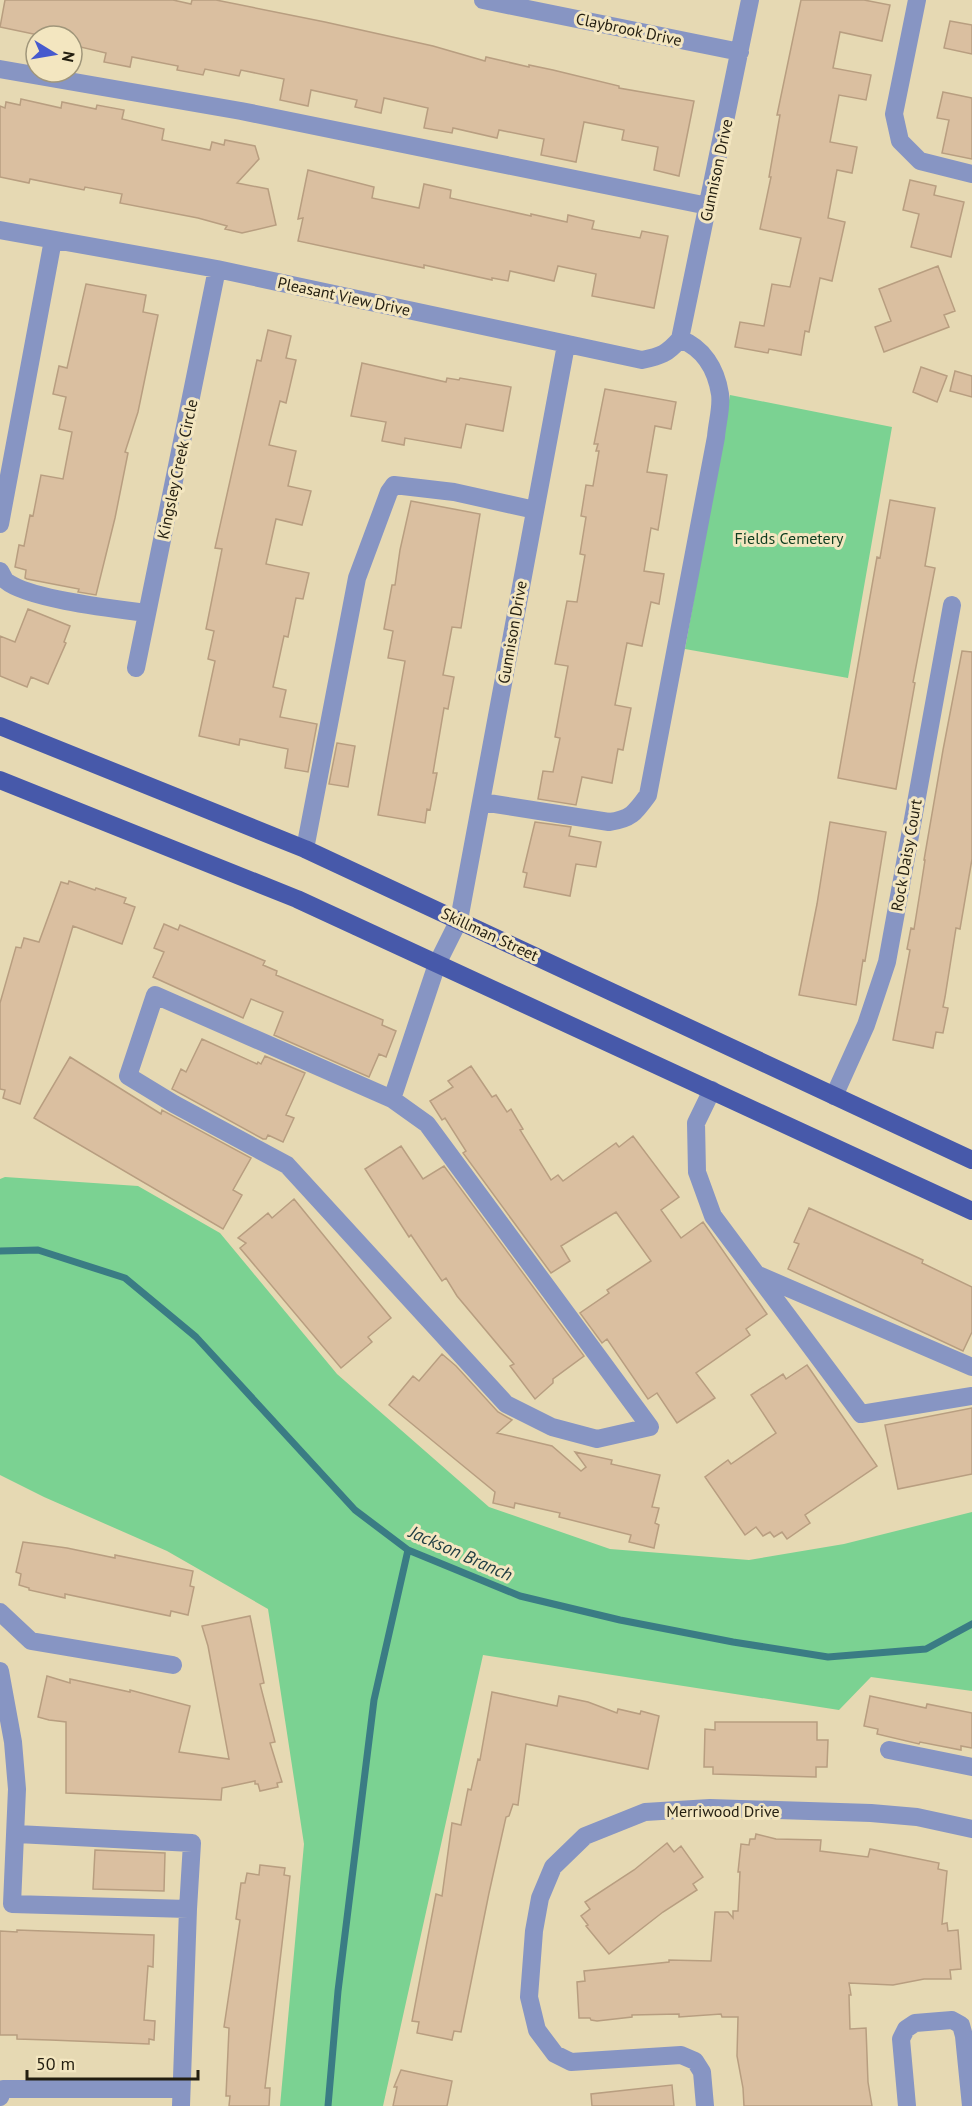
<svg xmlns="http://www.w3.org/2000/svg" width="972" height="2106" viewBox="0 0 972 2106" font-family="'PT Sans',sans-serif">
<style>
.green{fill:#7bd292}
.lines{fill:none;stroke-linecap:round;stroke-linejoin:round}
.stream{stroke:#3a7c84;stroke-width:7}
.building{fill:#dabfa0;stroke:#b89e80;stroke-width:1.5}
.minor{stroke:#8795c3;stroke-width:18}
.major{stroke:#4759aa;stroke-width:18}
.labels{text-anchor:middle;dominant-baseline:central;stroke-width:6;stroke-linejoin:round;paint-order:stroke}
.street-label{font-size:16px;fill:#231e10;stroke:#f3e6c0}
.park-label{font-size:16px;fill:#0f3e20;stroke:#f3e6c0}
.water-label{font-size:18px;font-style:italic;fill:#203e43;stroke:#f3e6c0}
</style>
<rect width="100%" height="100%" fill="#e6d9b3"/>
<path class="green" d="M730 395 892 427 848 678 685 649Z
M5 1177 138 1186 220 1233 337 1374 489 1507 610 1549 749 1560 844 1544 972 1512V1691L871 1677 839 1710 483 1655 383 2106H280L304 1844 268 1609 167 1551 44 1497 0 1475V1179Z"/>
<g class="lines">
<path class="stream" d="M0 1251 38 1250 125 1278 196 1337 355 1510 408 1550 520 1596 620 1620 733 1642 828 1657 926 1649 972 1624
M328 2106 338 1991 374 1700 408 1550"/>
</g>
<path class="building" d="M5 0H173L191 4 192 0H216L325 22 433 46 485 61 486 57 529 67V65L553 70 619 86V88L694 101 679 176 654 170 658 147 622 140 624 130 584 122 576 162 541 155 544 139 499 130 497 138 453 128 452 133 424 128 428 108 384 98 381 113 355 107 357 100 311 90 308 106 280 100 284 79 241 70 239 76 205 69 203 75 177 70 178 66 132 57 130 67 104 62 106 53 72 45V36H43L0 27Z
M801 0H864L890 5 882 41 840 32 833 68 871 75 866 100 839 95 830 142 857 147 852 173 837 170 828 218 845 222 832 281 820 278 809 332 805 331 801 355 769 349 768 353 735 347 740 322 764 326 772 284 790 287 801 238 760 229 771 177H769L780 115H777Z
M950 21 972 25V54L944 48Z
M943 92 972 98V159L942 153 949 120 937 118Z
M21 99 61 108 62 102 96 109 97 105 124 110 122 119 164 129 162 140 210 150 212 142 224 145 225 140 255 146 259 159 237 183 268 189 276 225 242 233 225 229 227 226 198 218 120 203 122 194 85 187 84 190 30 179 29 183 0 177V106L5 108 6 102 20 105Z
M308 170 374 187 372 198 419 208 424 184 451 190 450 198 531 216V214L567 222 568 215 594 221 592 229 640 238 642 231 668 236 654 308 592 296 596 274 558 266 554 281 510 271 508 281 492 278V280L424 265V268L298 241 303 218 298 219Z
M910 180 936 186 934 195 964 202 951 257 911 247 919 214 903 210Z
M938 266 955 311 944 315 949 327 884 352 875 327 891 321 879 289Z
M86 284 146 295 143 312 158 315 138 412 125 452 128 453 115 518 96 595 78 592 79 589 27 579 25 578 26 570 15 567 19 545 24 546 30 515 33 516 41 475 63 479 72 432 59 429 66 397 53 394 59 366 67 368Z
M268 330 291 336 286 358 296 360 286 403 280 401 269 445 296 451 288 486 311 491 302 525 276 519 266 564 309 573 303 599 296 598 288 637 284 636 273 687 286 690 280 717 317 724 308 772 285 768 288 749 240 739 239 745 199 736 215 661 208 659 214 631 206 629 222 549 215 548 257 360 261 361Z
M362 363 446 382 447 378 459 380 460 378 511 387 503 431 466 424 461 448 405 438 404 445 382 441 386 422 351 416Z
M921 367 947 376 937 402 913 392Z
M955 371 972 376V397L950 391Z
M605 389 676 402 671 429 655 426 647 472 667 475 658 530 651 528 644 571 664 574 659 604 651 602 642 646 627 643 615 705 631 708 623 750 618 749 612 783 582 777 576 805 538 799 543 771 553 772 560 738 555 737 568 666 555 664 567 601 577 602 585 555 580 554 586 517 581 516 586 485 593 486 599 451H596L598 444H594Z
M890 500 935 508 925 566 935 568 913 682 915 683 896 789 838 778 877 557 880 558Z
M411 501 480 514 461 628 452 627 443 675 454 677 448 709 444 708 433 773H437L430 810 427 809 425 823 378 815 405 661 388 658 393 631 384 629 392 585H395L400 550Z
M28 609 70 626 64 642 66 643 48 684 31 677 27 687 0 676V636L15 642Z
M962 651 972 652V859L960 929 956 928 945 997 943 1007 948 1008 943 1033 936 1032 933 1048 893 1040 910 950 907 949 911 928 914 929 920 892 925 860H924L943 750Z
M337 743 355 746 348 787 329 784Z
M535 822 571 827 569 836 601 842 596 867 576 864 570 896 524 887 527 873 523 872Z
M830 822 886 832 865 961 863 960 856 1005 799 995 817 904Z
M69 881 95 890 96 888 126 898 124 903 135 907 122 944 73 926 20 1104 3 1098 5 1090 0 1089V1003L16 947 21 948 24 938 39 942 61 882 68 884Z
M164 924 178 930 180 925 265 961 263 965 277 971 276 975 383 1020 382 1025 396 1031 386 1057 379 1054 369 1077 274 1035 283 1012 251 999 243 1018 153 977 164 952 154 948Z
M202 1039 257 1064 258 1062 261 1064 265 1056 305 1073 286 1115 294 1118 283 1142 268 1135 266 1139H263L172 1089 181 1069 186 1072Z
M70 1057 161 1114 162 1110 251 1158 233 1190 242 1195 223 1229 34 1118Z
M471 1066 492 1097 496 1095 507 1112 511 1109 523 1129 520 1130 551 1180 558 1175 563 1181 616 1143 619 1147 633 1136 679 1197 661 1210 681 1238 703 1222 767 1314 746 1329 750 1335 696 1373 715 1398 677 1423 657 1393 648 1399 607 1339 602 1343 580 1313 609 1293 607 1290 651 1261 616 1212 561 1246 570 1261 551 1273 463 1153 466 1151 445 1118 442 1120 430 1101 453 1087 448 1081Z
M401 1146 423 1179 444 1166 584 1356 553 1379V1383L535 1399 510 1366 514 1364 457 1296 446 1278 442 1281 411 1235 409 1237 365 1169Z
M294 1199 391 1318 368 1337 372 1342 341 1368 240 1248 246 1243 238 1238 268 1213 272 1218Z
M809 1208 923 1260 922 1263 972 1287V1332L963 1351 788 1269 799 1244 794 1242Z
M442 1354 456 1366 498 1412 512 1420 497 1433 552 1446 581 1471 586 1467 575 1452 612 1460 611 1464 660 1475 652 1507 659 1508 655 1523 659 1525 654 1548 629 1542 631 1535 559 1517 560 1513 515 1503 514 1508 493 1503 495 1492 389 1405 413 1376 419 1381Z
M807 1365 877 1466 805 1515 810 1523 787 1539 782 1532 774 1537 770 1532 763 1536 756 1527 745 1535 705 1477 728 1460 731 1464 776 1433 751 1395 783 1374 786 1379Z
M972 1408V1474L898 1489 885 1425Z
M23 1542 67 1548 115 1558V1555L193 1571 190 1586 194 1587 188 1615 171 1611 170 1616 65 1594V1598L29 1590V1588L19 1585 21 1574 16 1572Z
M250 1616 264 1683 260 1684 275 1742 270 1743 282 1782 277 1783 278 1787 260 1791 258 1784H255V1781L222 1788 221 1800 66 1793V1722L49 1720 38 1717 47 1676 70 1683V1679L130 1692V1690L190 1706 179 1752 229 1759 208 1646 202 1626Z
M492 1692 557 1706 559 1696 588 1702 617 1713 618 1709 640 1714 641 1711 659 1716 648 1769 526 1744 518 1805 513 1804 509 1816 506 1817 489 1893 461 2032 454 2031 452 2040 417 2033 419 2022 412 2021 436 1894 442 1896 452 1823 461 1825 468 1789 471 1790 478 1759 480 1760Z
M870 1696 926 1708 927 1704 972 1713V1748L961 1746V1750L920 1742 919 1744 877 1734 878 1729 864 1726Z
M715 1722H817V1740H828L827 1767H816V1777L713 1774V1767H704L705 1729 715 1730Z
M756 1834 776 1839 821 1840 820 1851 868 1857 870 1849 939 1863 938 1869 947 1871 942 1924 947 1923 948 1931 958 1930 961 1969 950 1970 951 1979H924L893 1985 849 1983 851 1995H849L850 2029 866 2028 868 2082 872 2106H744L743 2088 737 2056 738 2017H722L721 2014 679 2017V2014L632 2015V2017L597 2021 591 2020 590 2018H579L577 1982 585 1981 584 1971 669 1962V1960L711 1961 715 1912H728L733 1918V1911H738L740 1872H738L741 1844 749 1845 750 1839H755Z
M667 1843 674 1852 681 1846 703 1877 693 1884 697 1890 663 1912 609 1954 586 1926 588 1925 581 1916 590 1909 585 1902 634 1870Z
M95 1850 165 1853 164 1891 93 1889Z
M260 1865 285 1868 284 1875 290 1876 265 2088H270L269 2106H229L230 2096H226L229 2028 224 2027 240 1920 236 1919 241 1883H245L247 1873 259 1875Z
M17 1930 154 1935 153 1967 148 1966 144 2020 155 2021 154 2040 149 2039V2044L50 2040 17 2039V2035H0V1931L17 1932Z
M401 2070 452 2081 447 2106H393L397 2087H394Z
M672 2085 674 2106H592L591 2094Z"/>
<g class="lines">
<path class="minor" d="M483 0 740 52
M917 0 894 114 900 141 920 161 972 174
M0 69 241 111 708 206
M0 230 217 269 642 360C661 356 667 354 680 339L750 0
M0 524 53 240
M0 571C2 574 3 577 5 580 25 599 116 609 147 613
M136 668 217 269
M482 802 609 822C631 819 635 813 648 795L716 437C717 423 722 407 720 394 716 368 703 348 680 339
M305 849 357 578 389 492 394 485 454 492 535 510
M712 1090 696 1123 697 1172 713 1216 861 1414 972 1396
M834 1096 866 1025 887 962 952 605
M392 1099 427 1124 650 1427 597 1439 552 1427 506 1404 287 1165 174 1104 128 1076 155 995 392 1099 437 964 459 920 566 345
M756 1274 972 1367
M0 1612 31 1641 173 1665
M0 1671 13 1742 17 1789 12 1904 188 1909 181 2106
M889 1750 972 1767
M17 1834 192 1843 188 1909
M0 2097 3 2089H181
M705 2106 702 2072 695 2061 681 2055 571 2062 555 2054 537 2030 529 1997 534 1931 540 1898 553 1867 585 1836 645 1812 710 1808 871 1813 917 1817 972 1829
M907 2106 901 2039 906 2029 915 2023 952 2020 961 2025 964 2036 971 2106"/>
<path class="major" d="M0 726 305 849 972 1160
M0 780 297 899 972 1211"/>
</g>
<g class="labels">
<g class="street-label">
<text transform="translate(629 29) rotate(12)">Claybrook Drive</text>
<text transform="translate(716 170) rotate(-78)">Gunnison Drive</text>
<text transform="translate(344 296) rotate(12)">Pleasant View Drive</text>
<text transform="translate(177 469) rotate(-78)">Kingsley Creek Circle</text>
<text transform="translate(512 632) rotate(-80)">Gunnison Drive</text>
<text transform="translate(906 855) rotate(-80)">Rock Daisy Court</text>
<text transform="translate(490 934) rotate(25)">Skillman Street</text>
<text x="723" y="1811">Merriwood Drive</text>
</g>
<g class="park-label">
<text x="789" y="538">Fields Cemetery</text>
</g>
<g class="water-label">
<text transform="translate(461 1553) rotate(24)">Jackson Branch</text>
</g>
</g>
<g transform="translate(54 54) rotate(101)"><circle r="28" fill="#f3e6c0" stroke="#a0967a" stroke-width="1.5"/>
<path d="M0-4.5L10 22L0 15L-10 22Z" fill="#465ace"/>
<text y="-9" font-size="16" font-weight="bold" text-anchor="middle" fill="#231e10">N</text>
</g>
<path d="M27 2070v9h171v-9" fill="none" stroke="#231e10" stroke-width="3"/>
<text x="36" y="2070" font-size="18" fill="#231e10" stroke="#f3e6c0" stroke-width="4.5" paint-order="stroke">50 m</text>
</svg>
